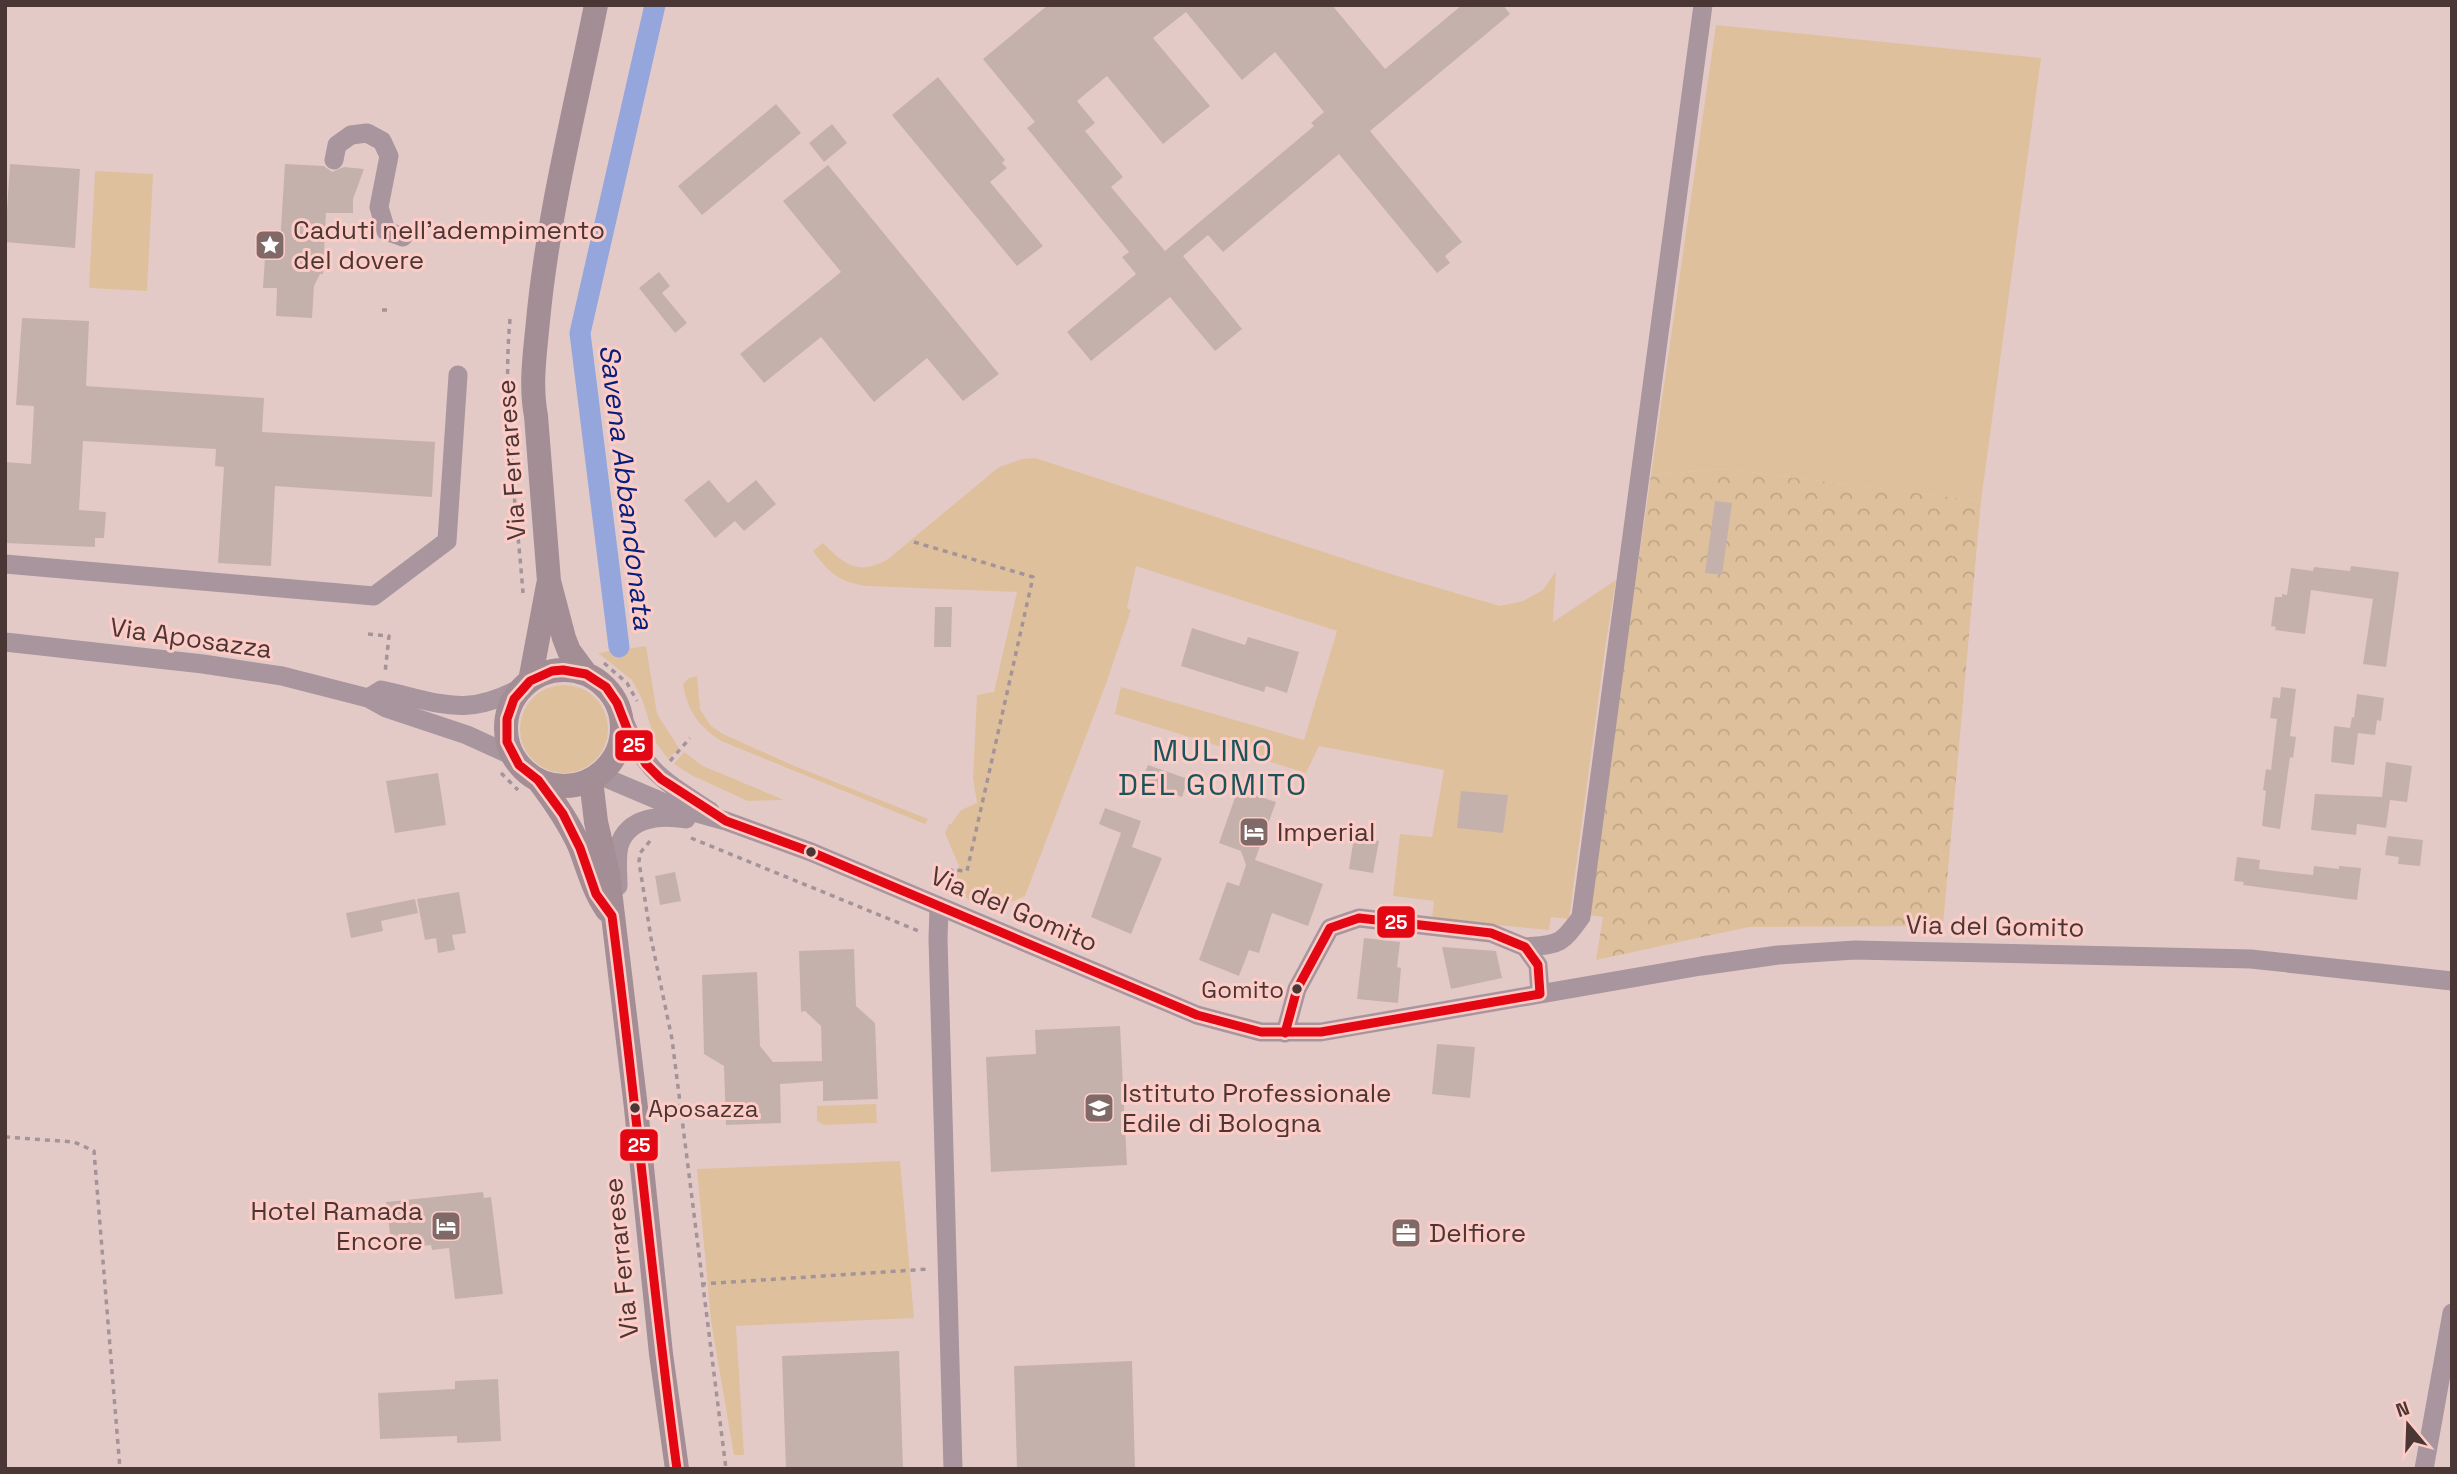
<svg xmlns="http://www.w3.org/2000/svg" width="2457" height="1474" viewBox="0 0 2457 1474" font-family="'Space Grotesk',sans-serif">
<style>
.green{fill:#dec19c}
.forest{fill:url(#forest-crowns)}
.lines{fill:none;stroke-linecap:round;stroke-linejoin:round}
.canal{stroke:#94a6dc;stroke-width:21}
.building{fill:#c5b1ac;fill-rule:evenodd}
.path{stroke:#a49499;stroke-width:3.5;stroke-dasharray:5 5;stroke-linecap:butt}
.minor{stroke:#a8959e;stroke-width:19}
.major{stroke:#a38e96;stroke-width:24}
.bus-1-casing{stroke:#feccc7;stroke-width:14}
.bus-1{stroke:#e30613;stroke-width:9}
.bus-dot{fill:#4a3634;stroke:#feccc7;stroke-width:2.5}
.labels{text-anchor:middle;dominant-baseline:central;stroke-width:6;stroke-linejoin:round;paint-order:stroke}
.bus-label{font-size:24px;fill:#4a3634;stroke:#feccc7;text-anchor:end}
.poi-label{font-size:26px;fill:#4a3634;stroke:#feccc7;text-anchor:start}
.street-label{font-size:26px;fill:#4a3634;stroke:#feccc7}
.water-label{font-size:28px;font-style:italic;fill:#05207a;stroke:#feccc7}
.quarter-label{font-size:30px;letter-spacing:2px;fill:#185459;stroke:#feccc7}
.line-badge{stroke:#feccc7;stroke-width:2.5}
.badge-label{font-size:19px;text-anchor:middle;font-weight:bold;fill:#fff}
</style>
<defs>
<pattern id="forest-crowns" width="20" height="18" patternUnits="userSpaceOnUse" patternTransform="scale(1.75)"><rect width="20" height="18" fill="#dec19c"/><path d="M2 6a3 3 0 1 1 6 0M12 15a3 3 0 1 1 6 0" fill="none" stroke="#c0a687"/></pattern>
</defs>
<rect width="100%" height="100%" fill="#e4cac7"/>
<path class="green" d="M1716 25 2041 58 1981 501 1724 469 1651 475Z
M95 171 153 174 147 291 89 288Z
M1035 458 1394 575 1500 606 1523 601 1543 590 1556 571 1553 622 1616 580 1606 642 1569 919 1551 917 1549 930 1432 919 1434 901 1393 896 1400 834 1432 837 1444 770 1319 746 1306 773 1115 714 1121 687 1304 740 1337 631 1136 566 1127 608 1131 610 1107 681 1025 896 996 908 969 900 962 893 956 875 959 866 945 833 949 824H951L961 810 977 803 973 778 977 695 994 692 1017 592 866 586C838 581 830 574 813 551L823 543C845 565 858 576 888 559L999 467 1022 459Z
M646 646 657 714 679 748 668 759 656 743 642 699 632 680 598 653Z
M697 676 700 709 711 726 723 734 792 765 928 819 925 824 721 741C699 727 687 710 683 684L689 678Z
M520 729a44 44 0 1 1 88 0a44 44 0 1 1-88 0Z
M684 752 703 766 784 800 748 801 693 776 674 764Z
M876 1104 877 1123 824 1125 817 1121V1106Z
M900 1161 914 1318 736 1326 744 1455H734L711 1321 697 1169Z"/>
<path class="forest" d="M1724 469 1981 501 1943 926 1749 927 1596 960 1603 917 1587 915 1651 475Z"/>
<g class="lines">
<path class="canal" d="M619 647 580 333 655 5"/>
</g>
<path class="building" d="M1048 5H1332L1385 69 1462 5H1503L1510 14 1370 131 1462 242 1445 256 1450 263 1437 273 1339 154 1223 252 1208 235 1183 256 1242 329 1215 351 1170 297 1091 361 1067 332 1136 274 1122 257 1129 252 1027 128 1035 122 983 59ZM1186 12 1242 80 1275 52 1324 112 1311 123 1314 126 1165 251 1111 187 1123 177 1085 131 1095 123 1077 101 1107 76 1163 144 1210 106 1153 38Z
M938 77 1005 160 1002 163 1007 168 990 182 1043 246 1017 266 892 115Z
M776 104 801 133 702 215 678 186Z
M832 124 847 143 824 162 809 143Z
M10 164 80 169 75 248 5 242Z
M285 164 324 166 332 172 344 167 364 169 353 199V213H326L323 274H320L314 286 312 318 276 316 277 288H263L266 242 280 243Z
M828 165 999 374 963 401 927 358 874 402 821 337 764 383 740 354 841 272 783 201Z
M659 272 670 286 662 293 687 323 675 333 639 288Z
M22 318 89 321 86 386 264 398 262 432 435 442 432 497 275 486 271 566 218 563 224 467 215 466 216 449 83 441 79 510 106 512 104 538H95V547L5 543V462L31 464 34 406 16 405Z
M709 480 728 503 756 480 776 504 744 531 735 521 715 538 684 500Z
M1715 501 1732 503 1722 575 1705 573Z
M2351 566 2399 572 2386 667 2363 664 2373 599 2311 590 2305 634 2275 630 2276 627 2271 626 2275 597H2282V594L2287 595 2291 568 2313 571 2314 567 2350 571Z
M935 607H952L951 647H934Z
M1192 628 1245 645 1248 637 1299 652 1287 693 1266 686 1264 692 1181 666Z
M2281 687 2296 689 2290 736 2296 737 2293 758 2290 757 2280 829 2262 826 2266 791 2263 790 2266 769 2271 770 2277 719 2270 718 2273 697 2280 698Z
M2357 694 2384 698 2381 721 2377 720 2375 735 2358 733 2354 765 2331 762 2334 726 2350 728 2352 717 2354 718Z
M2386 762 2412 766 2407 802 2390 800 2386 828 2357 824 2356 835 2311 830 2315 794 2382 797Z
M1148 765 1188 779 1182 797 1141 782Z
M438 773 446 825 395 833 386 781Z
M1238 789 1276 802 1255 860 1323 884 1308 926 1272 913 1259 953 1249 950 1239 976 1199 960 1227 882 1239 886 1246 865 1241 851 1219 843Z
M1461 791 1508 795 1503 833 1457 828Z
M1105 808 1141 821 1132 847 1162 858 1131 934 1091 917 1121 833 1099 824Z
M2388 836 2423 840 2420 866 2398 864 2399 857 2385 855Z
M1354 837 1379 841 1373 873 1349 869Z
M2237 857 2260 860 2259 869 2284 872 2313 875 2314 866 2339 869V866L2361 868 2357 900 2243 885 2244 882 2234 881Z
M675 872 681 901 660 905 655 876Z
M459 892 466 933 452 935 455 950 438 953 436 938 425 940 417 899Z
M415 899 418 913 381 921 383 931 351 938 346 913Z
M1364 938 1400 942 1397 967 1401 968 1398 1003 1357 999Z
M1442 947 1496 951 1502 978 1451 989Z
M854 949 856 1006 875 1023 878 1099 823 1101V1081L780 1084 781 1123 726 1125 724 1066 704 1054 702 975 757 972 760 1046 773 1062 822 1061 821 1026 805 1011 801 1012 799 951Z
M1120 1026 1127 1165 991 1172 986 1057 1036 1054 1035 1030Z
M1437 1044 1475 1047 1470 1098 1432 1094Z
M483 1192 484 1198 491 1197 503 1294 455 1299 449 1248 432 1250 431 1245 392 1249 386 1202Z
M899 1351 903 1469H786L782 1356Z
M1132 1361 1135 1469H1017L1014 1366Z
M498 1379 501 1441 457 1443V1436L380 1439 378 1393 455 1389V1381Z"/>
<g class="lines">
<path class="path" d="M382 310H390
M510 319C502 410 516 502 523 593
M914 542 1033 577 967 871 952 870 955 883
M368 634 389 636 385 673
M604 663 627 683 637 701
M670 761 690 738
M501 773 518 790
M691 838 921 932
M650 841 640 853 639 862 651 938 672 1039 726 1469
M5 1137 74 1142 94 1151 120 1469
M701 1284 930 1269"/>
<path class="minor" d="M334 160 337 145 351 135 367 133 382 141 389 156 379 207 386 231 403 237
M5 564 374 596 447 541 458 375
M5 642 203 664 282 676 368 698 386 708 467 735 513 756
M368 698 381 690C441 703 466 719 524 686
M621 714C645 772 660 778 710 811
M599 775 672 806 726 821 811 852 1197 1015 1261 1032H1321L1701 966 1778 955 1855 950 2251 959 2452 981
M618 886C618 873 616 859 619 846 628 816 662 815 686 819
M939 908 938 939 953 1469
M1525 947C1559 944 1560 946 1581 917L1703 5
M1285 1033 1297 989 1330 928 1359 918 1491 933 1525 947 1538 965 1540 994
M2424 1469 2452 1313"/>
<path class="major" d="M506 728a58 58 0 1 1 116 0a58 58 0 1 1-116 0Z
M586 674 569 651 564 638 549 581 536 416C530 384 535 353 538 321 548 214 575 110 596 5
M530 681 548 585
M538 780C554 801 568 821 579 845 588 868 593 890 607 910
M591 780 596 822 608 874 636 1108 661 1354 677 1469"/>
<g class="bus-1-casing">
<path id="bus-1" d="M1285 1033 1297 989 1330 928 1359 918 1491 933 1525 947 1538 965 1540 994
M677 1469C652 1285 636 1100 612 916L596 894 580 848 563 814 538 780 519 765 507 742V719L514 699 530 681 552 671 563 670 586 674 606 687 617 703 633 744 646 764 661 779 726 821 811 852 1197 1015 1261 1032H1321L1540 994"/>
</g>
<use href="#bus-1" class="bus-1"/>
</g>
<defs>
<g id="sight-square" transform="scale(1.575)"><rect x="-9" y="-9" width="18" height="18" rx="4" fill="#806a67" stroke="#feccc7"/><path d="M0-6L1.8-2.2L6-1.7L2.9 1.2L3.7 5.4L0 3.3L-3.7 5.4L-2.9 1.2L-6-1.7L-1.8-2.2Z" fill="#fff"/></g>
<g id="hotel-square" transform="scale(1.575)"><rect x="-9" y="-9" width="18" height="18" rx="4" fill="#806a67" stroke="#feccc7"/><path d="M-6-4.5h1.5V1H6V5H4.5V3h-9V5H-6ZM-4 0a1.8 1.8 0 1 1 3.6 0ZM.5 0V-2.5h3Q6-2.5 6 0Z" fill="#fff"/></g>
<g id="school-square" transform="scale(1.575)"><rect x="-9" y="-9" width="18" height="18" rx="4" fill="#806a67" stroke="#feccc7"/><path d="M0-5L7-2L0 1L-7-2ZM-4 1L0 2.5L4 1V4Q0 6-4 4Z" fill="#fff"/></g>
<g id="office-square" transform="scale(1.575)"><rect x="-9" y="-9" width="18" height="18" rx="4" fill="#806a67" stroke="#feccc7"/><path d="M-6-3h4V-5.5h4V-3h4V5H-6ZM-1-4.5V-3h2v-1.5ZM-6 0V1H6V0Z" fill="#fff"/></g>
</defs>
<g fill-rule="evenodd">
<use href="#sight-square" x="270" y="245"/>
<use href="#hotel-square" x="1254" y="832"/>
<use href="#school-square" x="1099" y="1108"/>
<use href="#hotel-square" x="446" y="1226"/>
<use href="#office-square" x="1406" y="1233"/>
</g>
<g class="bus-dot">
<circle cx="811" cy="852" r="6"/>
<circle cx="1297" cy="989" r="6"/>
<circle cx="635" cy="1108" r="6"/>
</g>
<g class="labels">
<g class="bus-label">
<text x="1284" y="989">Gomito</text>
<text x="648" y="1108" text-anchor="start">Aposazza</text>
</g>
<g class="poi-label">
<text x="293" y="230">Caduti nell'adempimento<tspan x="293" dy="30">del dovere</tspan></text>
<text x="1277" y="832">Imperial</text>
<text x="1122" y="1093">Istituto Professionale<tspan x="1122" dy="30">Edile di Bologna</tspan></text>
<text x="423" y="1211" text-anchor="end">Hotel Ramada<tspan x="423" dy="30">Encore</tspan></text>
<text x="1429" y="1233">Delfiore</text>
</g>
<g class="street-label">
<text transform="translate(511 460) rotate(-94)">Via Ferrarese</text>
<text transform="translate(191 638) rotate(8)">Via Aposazza</text>
<text transform="translate(1014 909) rotate(23)">Via del Gomito</text>
<text transform="translate(1995 926) rotate(1)">Via del Gomito</text>
<text transform="translate(621 1258) rotate(-96)">Via Ferrarese</text>
</g>
<g class="water-label">
<text transform="translate(627 487) rotate(83)">Savena Abbandonata</text>
</g>
<g class="quarter-label">
<text x="1213" y="750">MULINO<tspan x="1213" dy="34">DEL GOMITO</tspan></text>
</g>
</g>
<g class="line-badge">
<rect x="614" y="729" width="40" height="33" rx="7" fill="#e30613"/>
<rect x="1376" y="905" width="40" height="34" rx="7" fill="#e30613"/>
<rect x="619" y="1128" width="40" height="34" rx="7" fill="#e30613"/>
</g>
<g class="badge-label">
<text x="634" y="752">25</text>
<text x="1396" y="929">25</text>
<text x="639" y="1152">25</text>
</g>
<rect width="2457" height="1474" fill="none" stroke="#4a3634" stroke-width="14"/>
<g transform="translate(2408 1425) rotate(341)" stroke="#feccc7" stroke-width="5" paint-order="stroke">
<path d="M0-5L12 26L0 18L-12 26Z" fill="#4a3634"/>
<text y="-10" font-size="19" font-weight="bold" text-anchor="middle" fill="#4a3634">N</text>
</g>
</svg>
